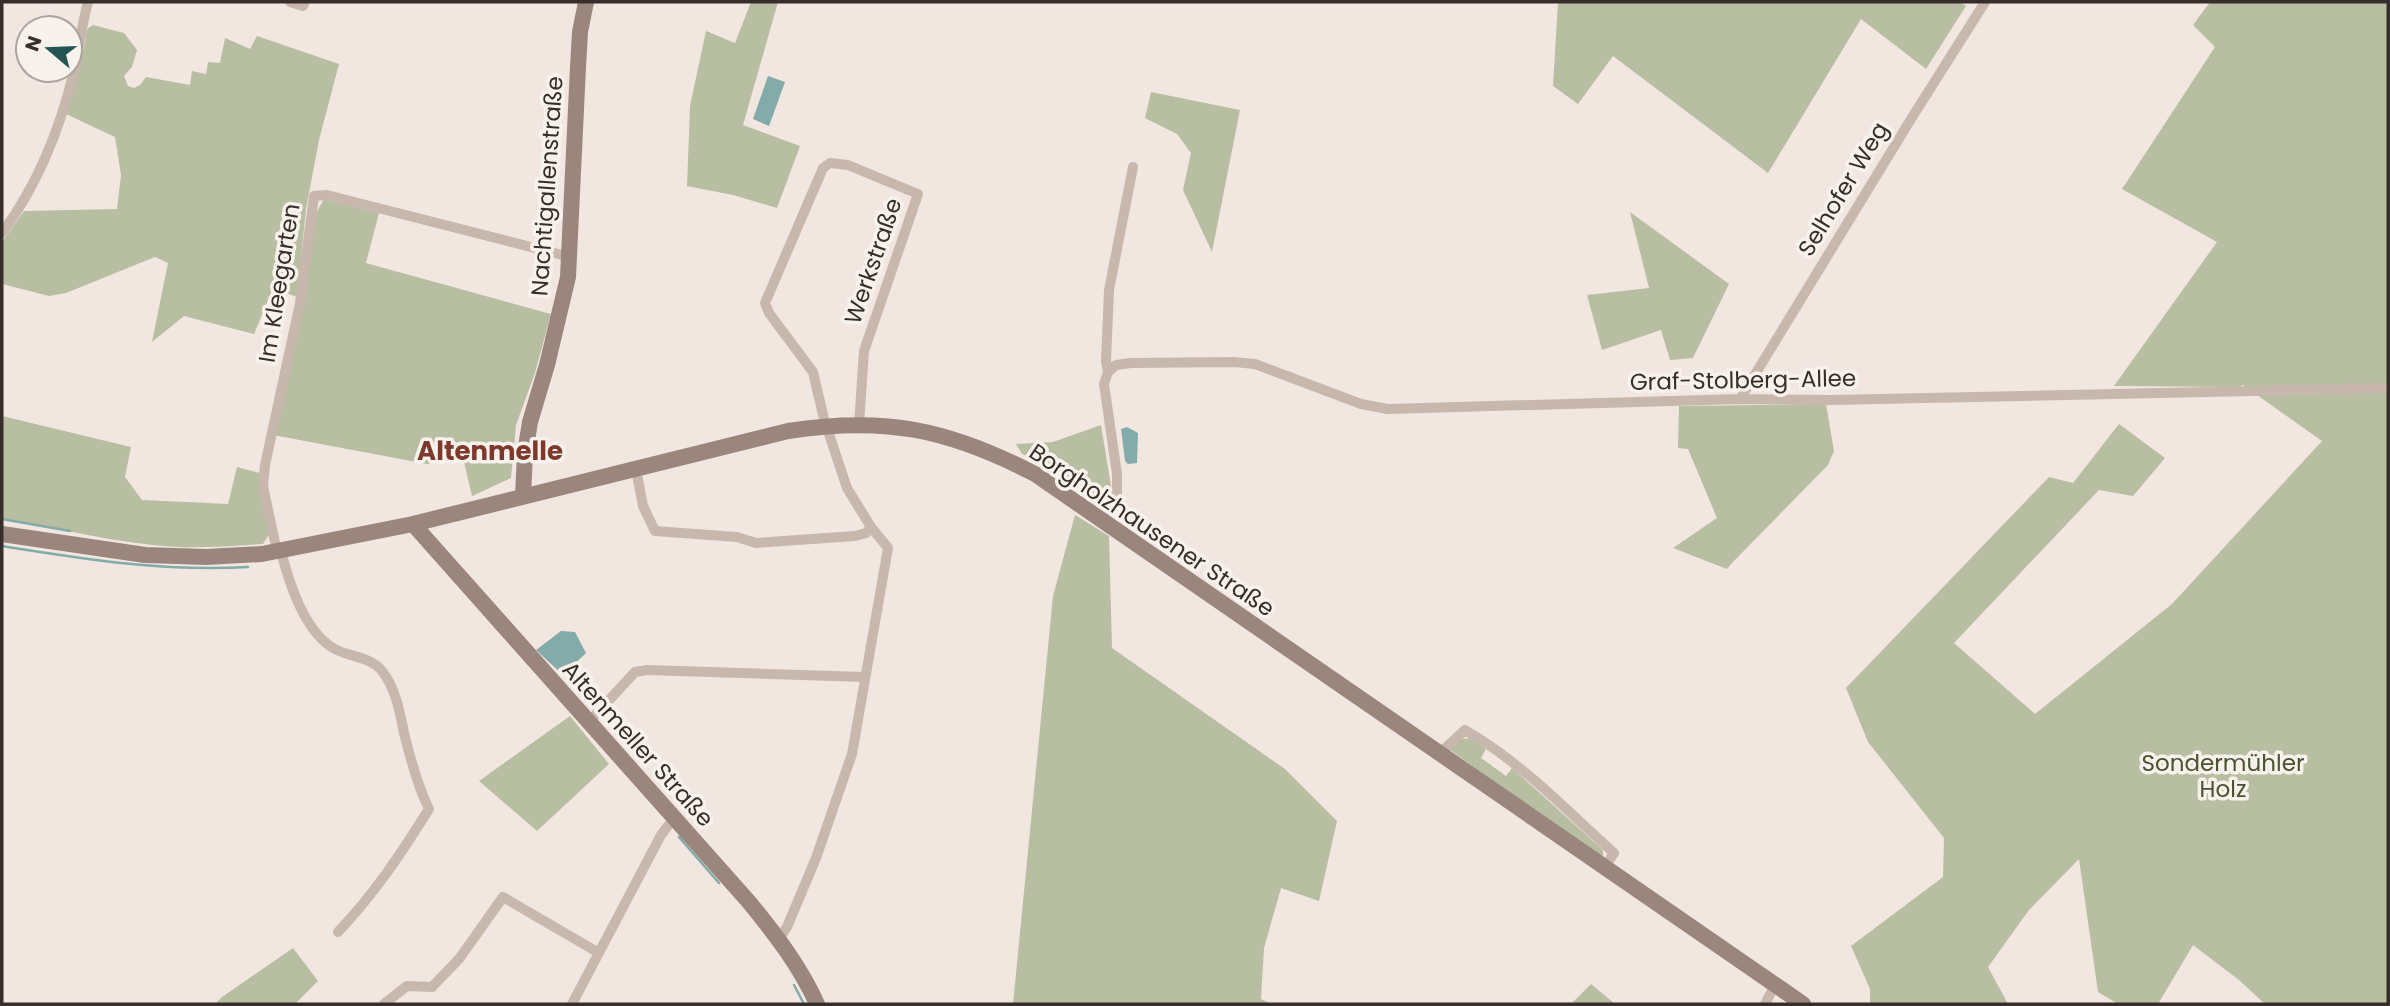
<svg xmlns="http://www.w3.org/2000/svg" width="2390" height="1006" viewBox="0 0 2390 1006" font-family="Poppins,sans-serif">
<style>
.green{fill:#b7bea1}
.water{fill:#82aba9}
.lines{fill:none;stroke-linecap:round;stroke-linejoin:round}
.stream{stroke:#82aba9;stroke-width:2.5}
.street{stroke:#c8b7ad;stroke-width:10}
.secondary{stroke:#9b867e;stroke-width:16}
.labels{text-anchor:middle;dominant-baseline:central;stroke-width:7;stroke-linejoin:round;paint-order:stroke}
.street-label{font-size:23px;fill:#372e2b;stroke:#f8f2ec}
.park-label{font-size:23px;fill:#495331;stroke:#f8f2ec}
.quarter-label{font-size:26px;font-weight:bold;fill:#7e392c;stroke:#f8f2ec}
</style>
<rect width="100%" height="100%" fill="#f1e7e0"/>
<path class="green" d="M751 2H778L743 125 800 146 777 208 733 195 687 186 690 106 706 31 735 43Z
M1558 2H1960L1966 6 1926 69 1861 19 1768 173 1613 56 1578 104 1553 86Z
M2210 2H2388V1004H2265L2239 980 2193 945 2158 1004H2118L2098 992 2079 859 2029 910 1988 967 2008 1004H1870V989L1851 946 1943 877 1944 838 1868 742 1846 688 2049 477 2073 483 2119 424 2165 458 2133 496 2099 490 1954 643 2035 714 2172 604 2322 441 2243 385 2238 387 2114 386 2217 242 2122 189 2215 47 2193 25Z
M93 25 124 33 137 50 132 67 124 76 128 86 134 88 140 85 146 77 190 85 192 71 206 74 208 62 220 63 225 38 250 49 257 36 339 64 319 140 306 209 297 297 273 288 254 334 184 316 152 342 168 263 155 257 66 293 49 296 2 284V242L24 211 117 209 121 175 115 137 66 114 85 43 87 29Z
M1151 92 1240 110 1212 252 1183 190 1191 153 1177 134 1145 118Z
M324 199 379 213 366 263 551 314 535 373 516 425 511 478 472 496 463 458 427 464 273 435 316 213Z
M1630 212 1729 284 1693 358 1670 360 1661 330 1602 350 1587 295 1649 288Z
M1826 404 1834 451 1828 465 1732 563 1727 569 1673 548 1717 518 1688 449 1678 448 1679 406Z
M2 416 131 447 125 477 142 500 228 504 237 467 260 473 270 533 263 544C234 546 206 548 177 547 118 544 60 528 2 518Z
M1101 425 1112 492 1102 505 1051 466 1022 454 1016 444 1053 442Z
M1075 515 1109 536 1112 648 1285 769 1337 821 1319 901 1281 888 1264 948 1261 999 1271 1004H1013L1053 596Z
M570 716 609 764 537 831 479 781Z
M1470 738 1486 749 1481 758 1506 776 1512 768 1603 850V858H1599L1449 749 1457 740Z
M293 948 318 981 295 1004H215L222 997Z
M1591 984 1615 1004H1571Z"/>
<path class="water" d="M768 76 785 82 769 126 753 119Z
M1127 427 1138 433 1137 463 1128 464 1125 461 1121 429Z
M561 631 575 632 586 653 563 675 536 650Z"/>
<g class="lines">
<path class="stream" d="M2 519 70 531
M2 546C84 559 164 572 248 567
M679 837 719 883
M794 985 804 1004"/>
<path class="street" d="M290 2 303 6 305 2
M2 233C37 186 60 129 74 71 79 48 82 24 88 2
M1108 372 1116 365 1131 363 1234 362 1255 364 1361 404 1388 409 1740 399 1831 400 2388 388
M1740 399 1911 119 1985 2
M636 469 643 506 655 531 737 537 756 543 855 536 866 533 871 527
M1101 520 1117 493V474L1104 384 1108 372 1106 361 1109 290 1133 167
M281 551C289 583 306 637 339 651 353 657 372 658 382 671 397 690 400 715 405 737 411 761 418 787 429 809 400 855 375 893 338 932
M277 552 263 486 265 465 300 303 314 196 327 195 570 257
M588 723 635 672 647 670 864 677
M1439 754 1465 730C1521 762 1566 810 1614 853L1605 867
M779 938 787 927 816 858 852 754 888 548 871 527 847 488 824 419 813 372 769 313 765 303 823 168 830 163 848 165 918 194 864 351 859 424
M384 1004 407 986 432 987 459 959 503 897 599 953
M572 1004 661 835 674 818
M1765 1004 1775 985"/>
<path class="secondary" d="M523 496 525 453 530 422 547 365 568 277 578 67 580 32 586 2
M413 524 749 902C775 934 800 966 817 1004
M2 534 145 555 206 557 262 554 413 524 788 431C885 416 948 429 1035 474L1803 1004"/>
</g>
<g class="labels">
<g class="street-label">
<text transform="translate(547 186) rotate(-86)">Nachtigallenstraße</text>
<text transform="translate(1843 189) rotate(-59)">Selhofer Weg</text>
<text transform="translate(873 261) rotate(-71)">Werkstraße</text>
<text transform="translate(279 283) rotate(-81)">Im Kleegarten</text>
<text transform="translate(1743 380) rotate(-1)">Graf-Stolberg-Allee</text>
<text transform="translate(1152 530) rotate(34)">Borgholzhausener Straße</text>
<text transform="translate(638 744) rotate(48)">Altenmeller Straße</text>
</g>
<g class="park-label">
<text x="2223" y="763">Sondermühler<tspan x="2223" dy="26">Holz</tspan></text>
</g>
<g class="quarter-label">
<text x="490" y="451">Altenmelle</text>
</g>
</g>
<rect width="2390" height="1006" fill="none" stroke="#372e2b" stroke-width="7"/>
<g transform="translate(49 49) rotate(289)"><circle r="33" fill="#f8f2ec" stroke="#aba49f" stroke-width="2"/>
<path d="M0-5L12 26L0 18L-12 26Z" fill="#245454"/>
<text y="-10" font-size="19" font-weight="bold" text-anchor="middle" fill="#372e2b">N</text>
</g>
</svg>
